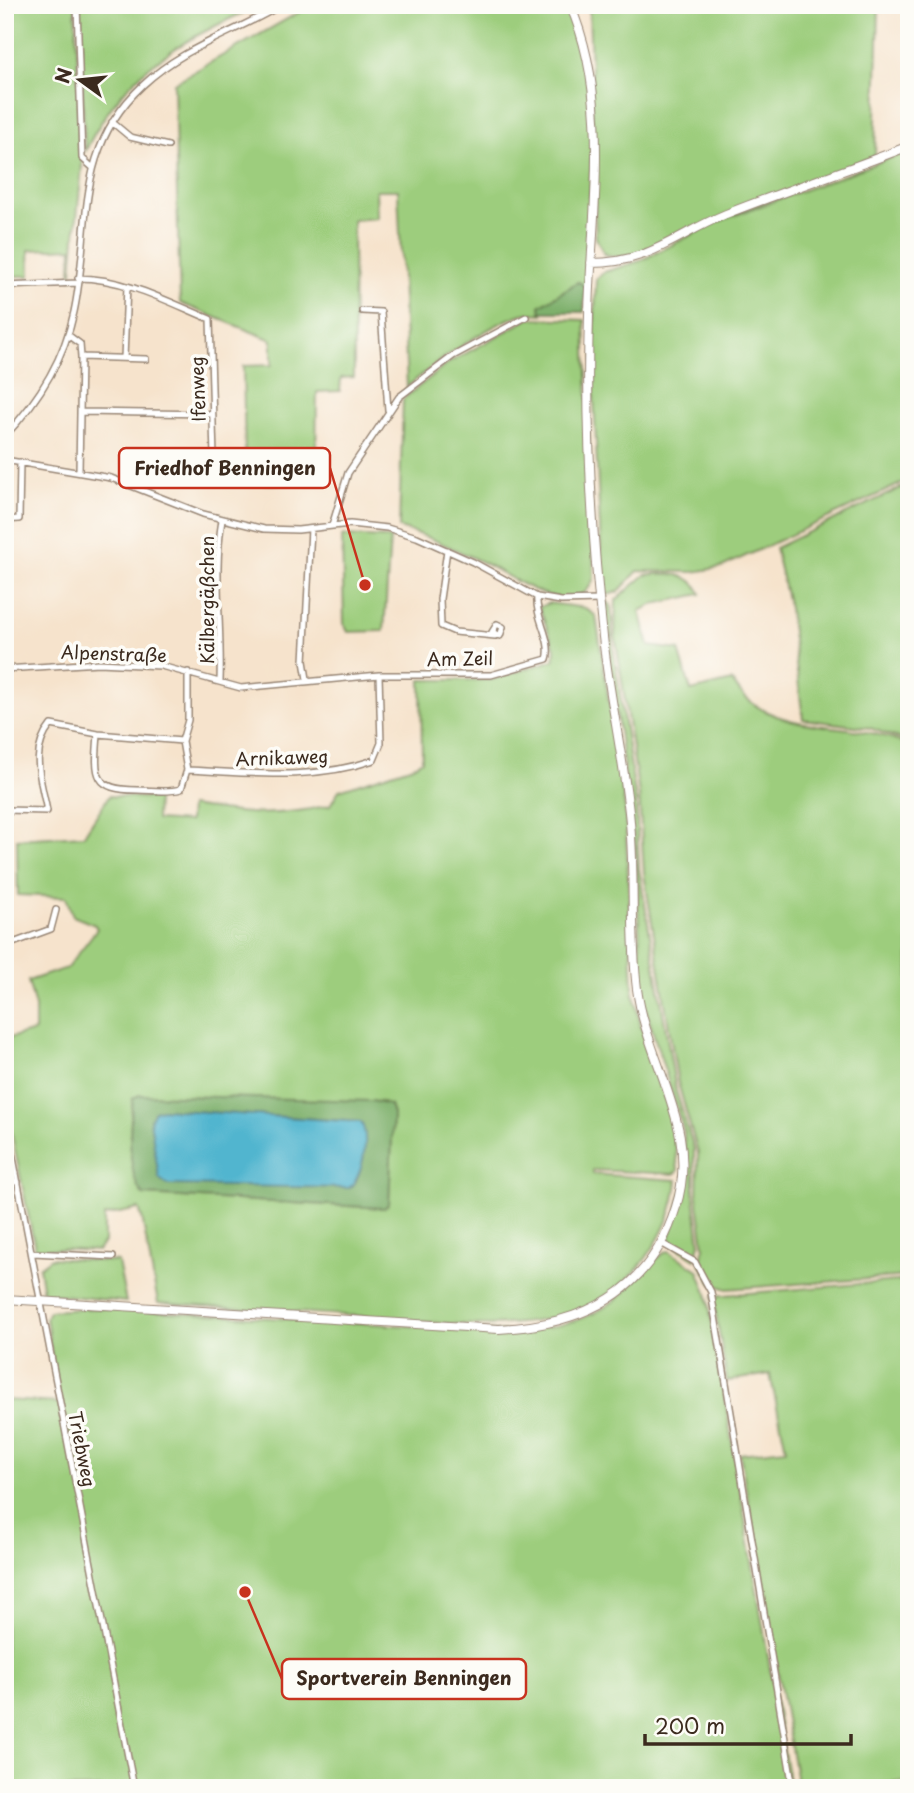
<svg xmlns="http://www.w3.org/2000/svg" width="914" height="1793" viewBox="0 0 914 1793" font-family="'Playpen Sans',sans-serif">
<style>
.green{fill:#9dcd7d;stroke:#6c7c4e;stroke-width:2;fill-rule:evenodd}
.forest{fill:#7eb06c;stroke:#5c6d45;stroke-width:2;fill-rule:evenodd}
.water{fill:#51b5cf;stroke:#467076;stroke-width:2}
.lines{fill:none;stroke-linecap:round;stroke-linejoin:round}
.street-casing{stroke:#988675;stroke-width:8}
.secondary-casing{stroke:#988675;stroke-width:10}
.street{stroke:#fff;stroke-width:5}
.secondary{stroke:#fff;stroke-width:8}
.labels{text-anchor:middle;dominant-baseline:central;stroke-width:7;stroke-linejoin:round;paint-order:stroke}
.street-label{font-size:18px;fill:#3b2a1e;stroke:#fdfcf7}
.leader{fill:none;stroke:#c8321e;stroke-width:2.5}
.callout-dot{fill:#c8321e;stroke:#fdfcf7;stroke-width:2.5}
.callout{fill:#fdfcf7;stroke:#c8321e;stroke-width:2.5}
.callout-label{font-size:19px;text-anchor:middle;font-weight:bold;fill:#3b2a1e}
</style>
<rect width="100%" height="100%" fill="#fdfcf7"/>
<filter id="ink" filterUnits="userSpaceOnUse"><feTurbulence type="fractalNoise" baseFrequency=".0143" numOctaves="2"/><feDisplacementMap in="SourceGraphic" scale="14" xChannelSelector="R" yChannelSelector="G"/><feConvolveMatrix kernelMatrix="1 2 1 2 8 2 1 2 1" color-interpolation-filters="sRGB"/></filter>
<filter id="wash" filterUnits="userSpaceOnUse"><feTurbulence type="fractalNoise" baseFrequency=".00686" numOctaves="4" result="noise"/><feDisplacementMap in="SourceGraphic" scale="28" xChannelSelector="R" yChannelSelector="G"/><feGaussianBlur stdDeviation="1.57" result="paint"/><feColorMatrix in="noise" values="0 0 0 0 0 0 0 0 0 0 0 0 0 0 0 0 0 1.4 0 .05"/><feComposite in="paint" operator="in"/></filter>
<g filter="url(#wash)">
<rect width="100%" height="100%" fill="#f6e3cc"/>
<path class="green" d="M5 5H75L82 166 71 280 72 248 29 250 30 276H8Z
M79 5H274C263 11 251 10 238 15 166 49 120 78 85 152Z
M312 5H565C607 92 586 194 586 286L578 282 540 306 543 314C537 314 528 312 522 314 488 325 433 364 407 387L398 190H376L377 218 353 220 354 377 341 378 340 391 317 392 316 461H290L289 484 229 482 230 464 245 455 243 366 272 365V340L180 303 174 83Z
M589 5H879L875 156 641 253 618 257 604 254 596 238Z
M909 151V480L722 567 694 572 638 571 618 592 603 596 593 376 596 279 604 272 640 261 717 222Z
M530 318 585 320 594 578C577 626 509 575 484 563 456 550 429 536 399 528L403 399 450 362Z
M909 484V742L870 728 803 719 789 608 775 548Z
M342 536 390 538 384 631 348 632 344 624Z
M645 575C667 572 692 572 701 594L654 604 640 611 649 646 679 650 691 691 732 681C769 741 855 716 909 746V1276L727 1289 712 1284 700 1263 704 1247 697 1196 698 1153 678 1083 644 873 639 794 615 635 616 600Z
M607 602 611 605 613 649 636 801 639 869 676 1091 694 1149V1196L700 1244 695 1259 673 1245 670 1237 685 1181 684 1132 642 997 636 857 607 642 604 606Z
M549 603 585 608 596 616 625 809 633 990 640 1024 673 1120 678 1171 674 1174 593 1170V1174L677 1180C675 1208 662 1236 646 1258 580 1349 456 1323 360 1316 292 1312 225 1308 158 1303L142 1218 139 1209 104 1216V1242L98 1251 35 1248 5 1101V1039L35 1031V1007L28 981 67 968 97 929 95 925 73 916 66 897 18 895 17 839 84 835 109 796 157 798 156 820 189 822 190 806C244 814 275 818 330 805L339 790 413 766 422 760 421 680H491L554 660 555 649 539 607ZM140 1095 383 1102 393 1114 389 1204 384 1208 143 1195C127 1168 129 1129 133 1098Z
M669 1251 698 1270 707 1293 790 1788H5V1400L59 1403 46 1318 49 1311 100 1308 512 1332C548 1328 584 1324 614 1301 629 1291 655 1254 669 1251Z
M51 1258 118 1262 126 1302 43 1293 39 1267Z
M909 1280V1782L798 1788 740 1454 786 1449 770 1374 727 1381 713 1296Z"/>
<path class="forest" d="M578 282 586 286 584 312H541L540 306Z
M140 1095 372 1101 390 1105 393 1114 389 1204 384 1208 143 1195C126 1174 130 1124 133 1098ZM162 1109 361 1122 364 1144 356 1181 150 1120 155 1111Z"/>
<path class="water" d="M162 1109 361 1122C370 1137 363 1177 349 1188L167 1185 159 1178 150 1120 155 1111Z"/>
</g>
<g filter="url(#ink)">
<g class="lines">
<g class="street-casing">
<path id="street" d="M77 5 82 158 92 167
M112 122 130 137 168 146
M78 278C124 278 169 302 210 319L214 457
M5 286 78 283
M362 311 381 312 388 410
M68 335 80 344 81 357 79 471
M81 357 146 359
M124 358 127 286
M81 412 212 414
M5 436C38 401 64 360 74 312 92 228 72 151 143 85 183 47 235 33 281 5
M5 460 111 478 203 514 264 529 298 530 350 524 387 528 417 537 473 562 537 597 561 601 599 600
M5 520 19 519 20 462
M332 526 348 473 399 397 453 356 526 317
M447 550 440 599 441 626 455 632 495 636
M497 624 503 627 500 636 492 632Z
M5 669 99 663 161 666 241 688 379 675H491L547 659C553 641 535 618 537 597
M307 679 304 661 311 529
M220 681C222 627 213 573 222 520
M98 734C95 774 92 790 137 790 152 790 167 793 181 789L187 770 182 741
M187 770C250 773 313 781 374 760L381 743 379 675
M5 810 47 811C41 779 29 752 51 725L98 734 182 741 188 720V672
M5 946 51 929 56 910
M5 1116 134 1788
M5 1181 18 1182
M661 1243 695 1262 711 1292 793 1788
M33 1253 113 1257"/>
</g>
<g class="secondary-casing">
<path id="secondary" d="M591 263C650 263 675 235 726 214 787 190 848 170 909 146
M5 1299 499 1329C583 1325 650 1293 676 1207 701 1129 647 1064 637 989 630 934 635 877 630 822 624 757 608 693 602 627 591 525 586 418 589 315 591 215 612 100 570 5"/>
</g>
<use href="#street" class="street"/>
<use href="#secondary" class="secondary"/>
</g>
</g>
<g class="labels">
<g class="street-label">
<text transform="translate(197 389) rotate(-92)">Ifenweg</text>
<text transform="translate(206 600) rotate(-90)">Kälbergäßchen</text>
<text transform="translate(114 653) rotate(2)">Alpenstraße</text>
<text transform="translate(460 658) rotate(-1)">Am Zeil</text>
<text transform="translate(282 757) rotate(-2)">Arnikaweg</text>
<text transform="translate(83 1449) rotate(79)">Triebweg</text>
</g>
</g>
<path class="leader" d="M365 585L330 468M245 1592L282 1679"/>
<g class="callout-dot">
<circle cx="365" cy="585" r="7"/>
<circle cx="245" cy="1592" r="7"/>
</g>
<g class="callout">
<rect x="119" y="448" width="211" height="40" rx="7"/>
<rect x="282" y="1659" width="244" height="40" rx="7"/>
</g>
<g class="callout-label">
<text x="225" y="475">Friedhof Benningen</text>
<text x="404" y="1685">Sportverein Benningen</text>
</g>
<rect width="914" height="1793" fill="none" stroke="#fdfcf7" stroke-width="28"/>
<g transform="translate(80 80) rotate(285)" stroke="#fdfcf7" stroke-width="5" paint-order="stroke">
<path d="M0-5L12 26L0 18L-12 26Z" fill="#3b2a1e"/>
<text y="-10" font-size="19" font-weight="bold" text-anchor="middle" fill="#3b2a1e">N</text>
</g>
<path d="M645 1734v10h206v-10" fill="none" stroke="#3b2a1e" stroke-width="3.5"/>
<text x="655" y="1734" font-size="21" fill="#3b2a1e" stroke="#fdfcf7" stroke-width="5" paint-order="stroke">200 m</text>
</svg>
